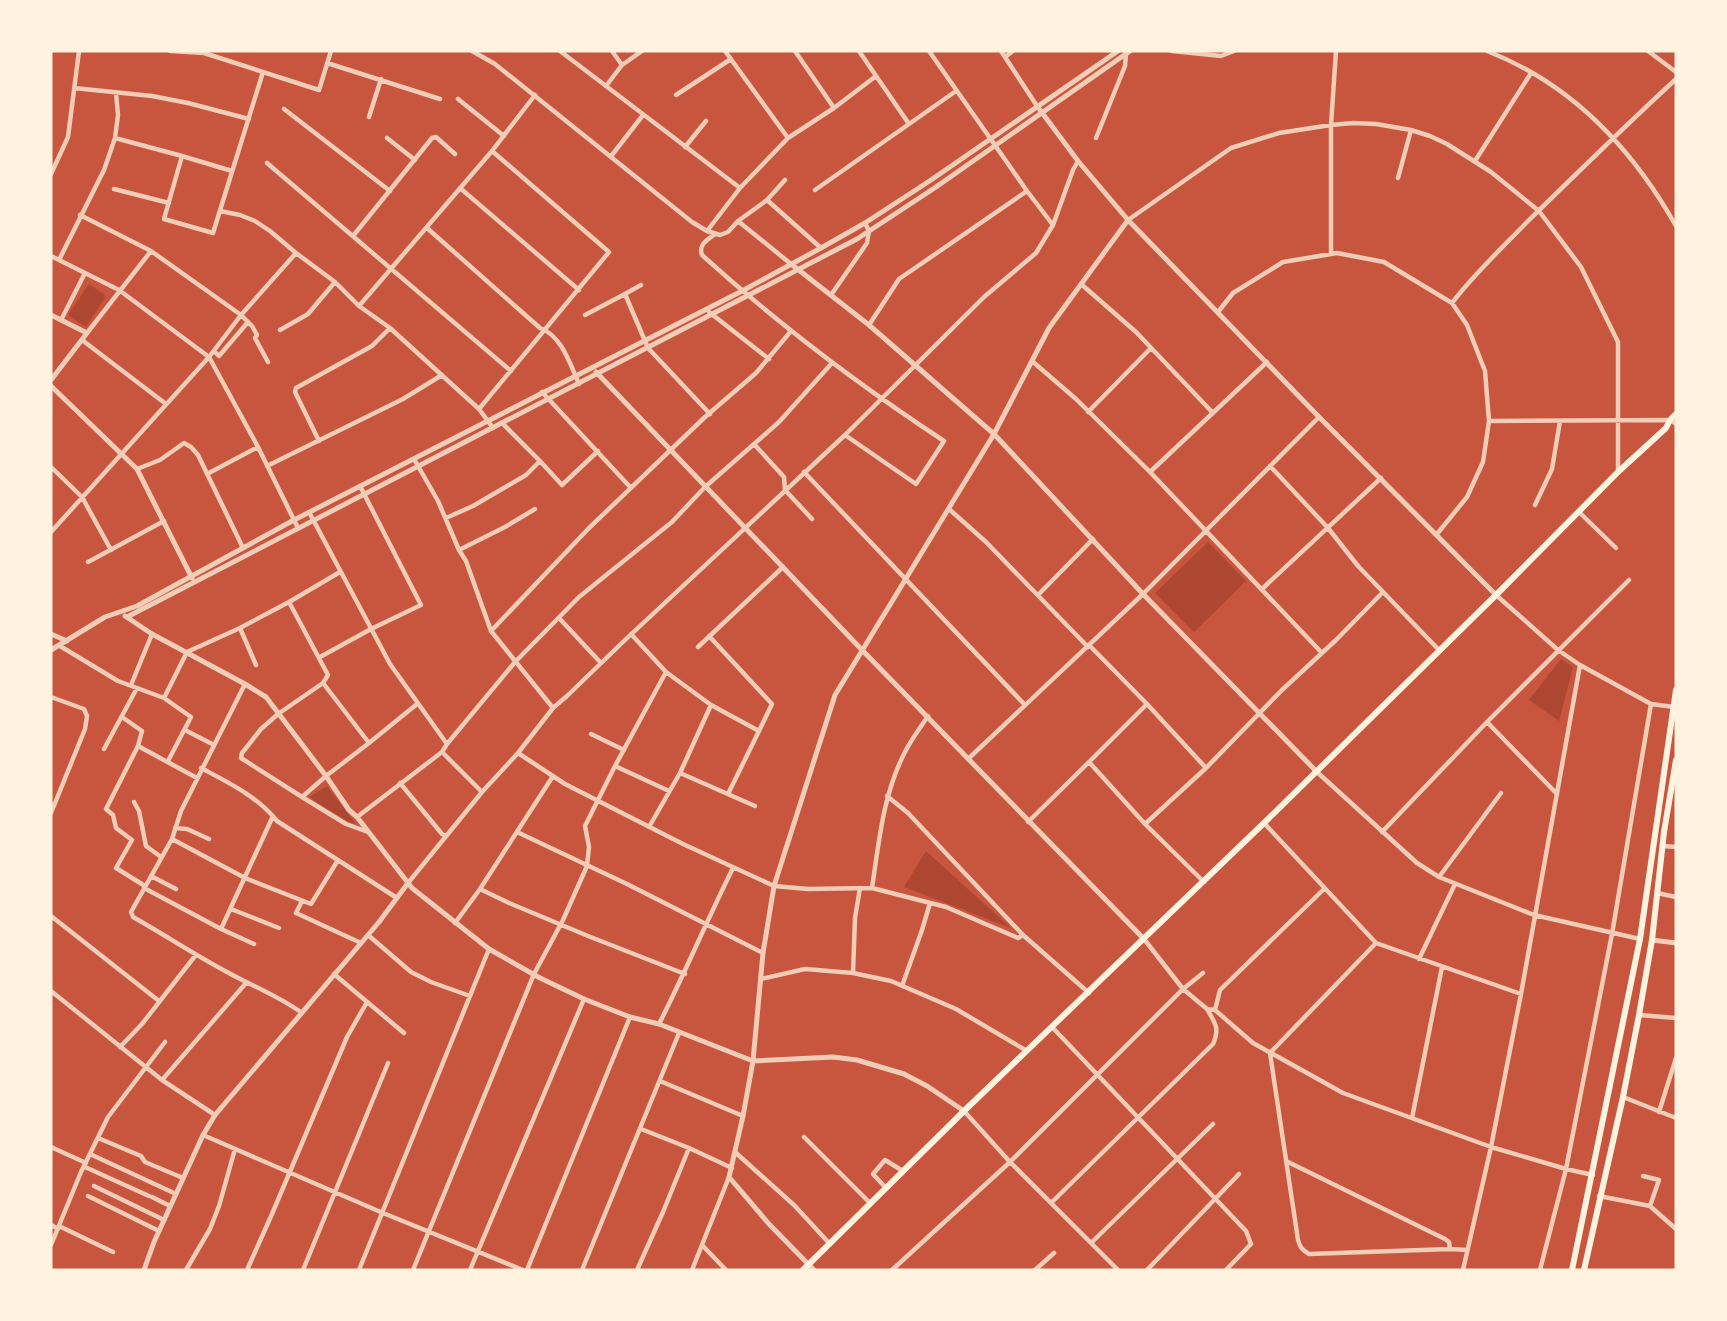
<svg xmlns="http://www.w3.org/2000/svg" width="1727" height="1321" viewBox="0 0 1727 1321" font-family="'DM Sans',sans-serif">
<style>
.green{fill:#ae4732}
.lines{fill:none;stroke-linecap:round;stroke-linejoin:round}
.minor{stroke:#f1ccb7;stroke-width:4.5}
.tertiary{stroke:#f1ccb7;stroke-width:5}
.secondary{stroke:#fff3e0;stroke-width:6}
</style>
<rect width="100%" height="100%" fill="#c8553d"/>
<path class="green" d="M89 284 106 296 86 327 68 315Z
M1208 542 1246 581 1194 632 1155 593Z
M1561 659 1573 667 1559 721 1529 700Z
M327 786 356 824 347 821 309 797Z
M926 851 1011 928 904 887Z"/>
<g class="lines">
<path class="minor" d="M170 51 204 53 319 90 331 51
M472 51 495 64 692 222 707 231 720 235 728 232 738 221 767 200 785 180
M560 51 740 188
M612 51 622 65
M725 51 788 138
M795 51 834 108
M859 51 909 124
M1001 51 1037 106
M1172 51 1221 56 1234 51
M1487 51C1572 84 1632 148 1676 226
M1648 51 1676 72
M1005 57 1013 51
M327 63 440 99
M606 86 622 65 642 51
M74 88 152 96 188 103 249 119
M676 95 731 59
M458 99 504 136
M284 109 390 191
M369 117 381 79
M115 138 182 156 232 171
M387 138 415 160
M1096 138 1125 66 1126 54 1125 51
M685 147 706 121
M612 155 643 115
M182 156 164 219 213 233 263 72
M1475 161 1531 73
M267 163 511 371
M51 174 68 137 79 51
M1398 178 1411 130
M460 188 579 290
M114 189 169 203
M815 190 956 91
M1027 191 1053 225
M767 200 821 248
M220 211 240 215 255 221 270 231 296 253 335 282 359 306 390 328 479 409 493 428
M80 215 151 251 241 315 252 326 257 335 255 338 268 362
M1128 220 1231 148 1279 133 1331 125 1353 123 1376 124 1411 130 1430 136 1447 144 1491 172 1539 211 1581 267 1618 342V472
M738 221 791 264
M427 228 540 328C562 336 570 364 579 384
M707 231 740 188 788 138 834 108 876 76
M715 234C707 240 698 245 702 255 778 324 859 385 944 441L916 484 845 435
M353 236 432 138 436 137 455 154
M1331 254V125L1336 51
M51 256 119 290 209 357 258 447 298 528
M59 260 104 170 115 138 118 115 116 93
M1081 284 1136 332 1213 413
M641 285 625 294 648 348 710 414
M831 295 867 243 869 231 865 223
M1452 303C1474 274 1501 249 1527 222 1576 174 1625 126 1676 79
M359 306 492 151 535 95
M709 312 769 359
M1218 312 1233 293 1283 262 1337 253 1384 262 1452 303 1467 325 1485 371 1489 421 1483 462 1467 497 1437 534
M585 315 625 294
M61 320 85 273
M869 325 899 279 1027 191 929 51
M280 330 308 314 335 282
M87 333 151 251
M82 340 166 404
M214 351 219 356 248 322
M1032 361 1076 399 1150 472 1322 653
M542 392 631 488
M479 409 609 252 492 151
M1088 412 1151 348
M1489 421 1670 420 1676 424
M502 423 540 461
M319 441 295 392 296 388 372 346 390 328
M754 444 784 477 785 490 812 519
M414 459 438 501 459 550 466 561 491 631 553 708
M267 466 403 399 442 375
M1270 466 1328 528 1358 566 1439 650
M51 467 82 497 111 550
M137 469 160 460 184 443 191 447 198 455 243 548
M804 472 1025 705
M1150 472 1267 362
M207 474 258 447
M1535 505 1552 469 1560 421
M949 509 986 542 1088 647
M309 512 390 664 447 744
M1579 512 1616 548
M446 518 473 506 526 475 540 461 562 485 598 451
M51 532 209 357 241 315 296 253
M459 550 505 527 535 509
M88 562 164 521
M1262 589 1381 478
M1038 595 1093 539
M1496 595 1558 650 1580 665 1651 704 1674 707
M289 602 328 675 323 683 278 714 261 729 242 753 241 758 302 797 326 776 369 743 417 704
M559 618 601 663
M240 628 256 665
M491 631 589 528 705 417 756 373 791 331
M631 634 666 672 711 705
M709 636 772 704 759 731
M1089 645 1147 704
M60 646 118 681 164 698 191 717 168 761
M698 647 783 567
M320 657 371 629 421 605 360 486
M323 683 369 743
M245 684 181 811 172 839 131 912 133 917C165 935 195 955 227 972 252 986 279 996 302 1013
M131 685 152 634
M51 697 84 709 87 716 85 729 51 813
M164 698 187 652 240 628 289 602 340 572
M122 717 142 731 138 746 106 809 113 815 116 828 132 840 116 868 145 886
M1487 722 1557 794
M185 730 214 745
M591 734 624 750
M138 746 197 778
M104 749 137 688
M442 752 482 792
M518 753 565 784 683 844 774 886 808 889 872 888 946 907 1018 938 1023 935
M968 759 1143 594 1319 417
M1089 762 1147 704 1206 768
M615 766 666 672
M201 768C229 783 257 796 277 821L397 898
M1317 772 1417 863 1439 877 1534 915 1640 939
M680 773 755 806
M400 783 442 834 446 836
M887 796 908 813 1023 935 1089 993
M302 797 346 824 368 832
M134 802 139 811 146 846 161 857
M357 817 442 752 447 744 515 662 579 597 672 522 705 487 779 422 832 363
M1028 822 1089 762 1145 824 1206 768 1282 690 1336 640 1383 592
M1264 823 1376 943
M1145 824 1204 882
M649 827 680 773 711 705 759 731 728 794
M175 828 187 829 209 839
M517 832 627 884 763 953
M1382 832 1487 722 1629 580
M172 839 245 878 311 904 338 860
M1663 846 1676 847
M151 876 176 889
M1439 877 1501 793
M408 883 482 792 518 753 553 708 567 696 625 640 845 435 984 297 1036 253 1053 225 1073 170 1078 161
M144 888 221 929 254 944
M872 888C879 842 883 794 905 752 911 740 920 728 928 716
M480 889 509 903 588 936 685 974
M1657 893 1676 897
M302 901 296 913 361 943
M231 909 279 928
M51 916 159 1001
M455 923 480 889 553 776
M221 929 273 816
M368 935 411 972 431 982 470 996
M1144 939 1183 989 1207 1009 1215 1010 1253 1043 1343 1093 1491 1147 1566 1169 1593 1175
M1419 959 1455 884
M853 973 855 918 860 888
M334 974 404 1033
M761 979 805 969 853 973 891 981 956 1009 1027 1051
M902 986 922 930 930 903
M51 991 162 1080 215 1115
M1215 1010 1220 990 1324 889
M1639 1015 1676 1018
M659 1024C685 973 707 920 733 868
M1052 1027 1246 1231 1251 1244 1226 1270
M120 1047 142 1024 195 956
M162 1080 246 983
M660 1081 743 1116
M1623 1097 1676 1118
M964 1111 1010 1162 1118 1270
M1659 1112 1676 1058
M1412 1118 1442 967
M641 1129 689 1148 732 1168
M203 1135 383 1213 523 1270
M804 1137 870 1203
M98 1138 141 1156 145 1162 183 1178
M51 1147 86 1163
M736 1153 794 1205 829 1243
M90 1154 176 1194
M1286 1161 1445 1239 1449 1242 1450 1249
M85 1167 149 1196
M1643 1176 1659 1180 1650 1206
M94 1186 164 1220
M886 1188 873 1174 885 1160 903 1171
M88 1196 159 1231
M1599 1196 1650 1206 1676 1229
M152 1197 170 1206
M1051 1203 1213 1044C1220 1028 1215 1023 1207 1009
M51 1225 58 1229
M59 1226 113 1252
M1091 1243 1213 1124
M51 1245 81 1172 108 1117 165 1042
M702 1245 726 1270
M1467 1250 1450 1249 1309 1254C1302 1250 1300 1247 1298 1240L1270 1053 1376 943 1521 994
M186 1270 210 1229 219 1206 235 1149
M247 1270 272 1214 347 1037 367 1002
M303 1270 388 1063
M359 1270 489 949
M413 1270 534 974 563 920 587 866 589 847 585 826 615 766 669 791
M470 1270 584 999
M527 1270 630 1017
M582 1270 679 1033
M637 1270 663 1212 689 1148
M692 1270 729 1177
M892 1270 1010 1162 1183 989 1203 973
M1035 1270 1054 1253
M1147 1270 1239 1174
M1463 1270 1491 1147 1521 994 1580 665
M1540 1270 1566 1169 1612 934 1651 704"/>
<path class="tertiary" d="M1040 110 1078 161 1128 220 1319 417 1496 595
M791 264 869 325 994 434 1143 594 1317 772
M51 315 87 333 51 380
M596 372 862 650 1144 939
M51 386 137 469 192 578
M125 616 152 634 245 684 266 697 326 776 349 810 357 817 412 888 489 949 540 978 584 999 630 1017 659 1024 753 1061 833 1057 857 1060 904 1074 927 1086 964 1111
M127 617 857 239 936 187 1130 51
M51 634 67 641
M51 650 105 617 137 606 294 520 742 291 821 248 865 223 931 180 1118 51
M1652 940 1676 943
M144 1270 154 1242 203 1135 215 1115 379 922 408 883
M814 1270 769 1224 729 1177 743 1116 753 1061 763 953 774 886 835 695 994 434 1049 328 1128 220"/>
<path class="secondary" d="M803 1270 964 1111 1264 823 1496 595 1618 472 1666 428 1670 420 1676 414
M1572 1270 1640 939 1676 690
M1584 1270 1623 1097 1639 1015 1652 940 1664 832 1676 760"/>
</g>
<rect width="1727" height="1321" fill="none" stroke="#fff3e0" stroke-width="105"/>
</svg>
